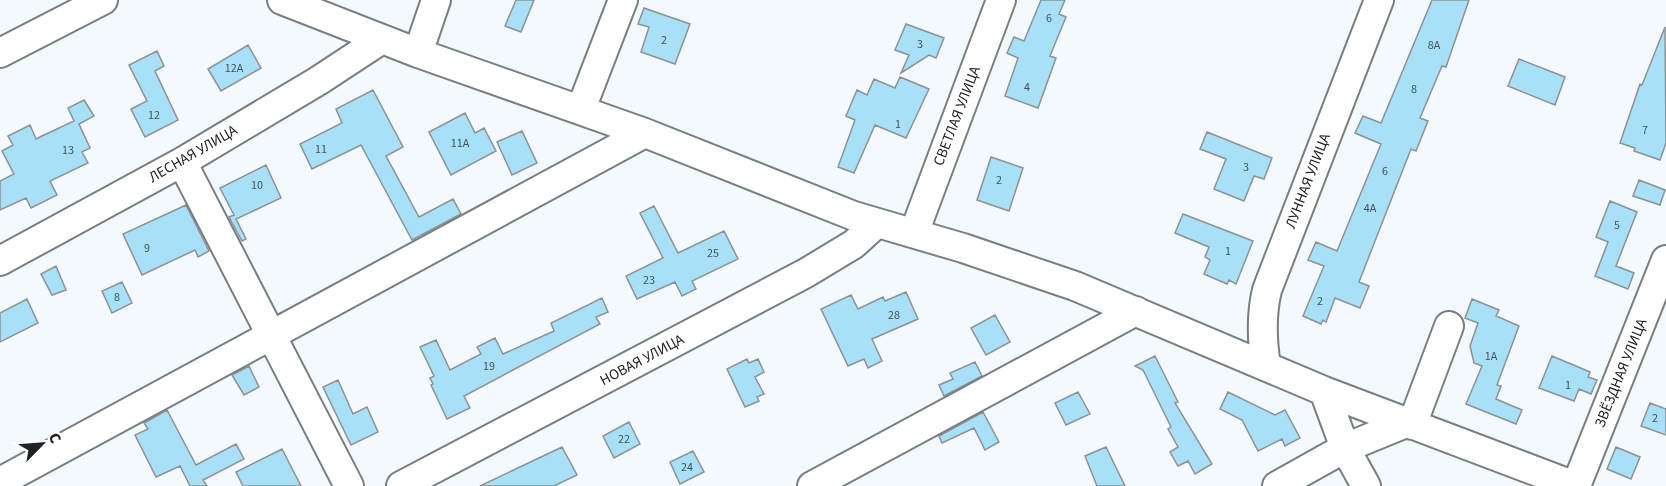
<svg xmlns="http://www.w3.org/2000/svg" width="1666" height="486" viewBox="0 0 1666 486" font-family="'Source Sans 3',sans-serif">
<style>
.building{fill:#a7e0f7;stroke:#8c9294;stroke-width:1.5}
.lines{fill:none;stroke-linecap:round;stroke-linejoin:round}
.minor-casing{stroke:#797f81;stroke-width:32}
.minor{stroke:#fff;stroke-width:28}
.labels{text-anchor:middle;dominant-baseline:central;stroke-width:4.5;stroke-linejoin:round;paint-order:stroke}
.number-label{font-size:12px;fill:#425259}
.street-label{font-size:15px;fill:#202324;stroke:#fff}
</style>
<rect width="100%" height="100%" fill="#f3f9fc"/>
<path class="building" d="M516 0H534L521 32 505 26Z
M1041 0H1065L1059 14 1066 17 1050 56 1056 58 1038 108 1005 96 1018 58 1007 53 1014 37 1024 41Z
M1432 0H1469L1446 67 1442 66 1420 118 1428 121 1416 151 1411 149 1359 282 1369 286 1360 308 1335 298 1326 322 1323 320 1321 324 1303 316 1324 266 1308 260 1316 242 1337 251 1381 144 1355 133 1363 116 1381 123Z
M644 8 690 24 675 64 641 52 649 27 638 24Z
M906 24 944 38 936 58 929 55 901 73 909 55 895 50Z
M1665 27 1666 143 1660 160 1634 151 1635 148 1620 143 1640 84 1642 85Z
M248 45 261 68 221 91 208 69Z
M157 51 164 66 155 71 178 120 145 137 131 109 147 101 129 65Z
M1519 59 1565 77 1555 105 1508 86Z
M900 77 929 89 906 138 875 125 854 173 838 167 855 120 846 116 857 90 867 95 874 79 895 88Z
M373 90 403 147 386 156 419 217 453 199 461 214 412 240 361 145 312 169 300 144 342 123 336 109Z
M84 100 94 116 79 124 90 148 82 152 88 163 50 181 57 195 31 208 26 198 0 210V181L14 174 2 151 13 145 8 136 30 125 36 139 42 136 74 121 68 108Z
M465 113 475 133 484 128 496 151 451 175 429 132Z
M522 131 537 163 512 175 497 142Z
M1207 132 1272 158 1264 179 1254 176 1244 201 1214 189 1226 159 1200 149Z
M991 157 1023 168 1009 211 977 200Z
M266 165 281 198 236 219 246 239 242 241 229 217 234 215 220 188Z
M1639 180 1665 190 1660 205 1633 196Z
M1610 201 1637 212 1616 266 1634 273 1628 289 1595 276 1608 242 1596 237Z
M186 205 209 251 198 257 195 250 142 275 123 234Z
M654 206 678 253 724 231 738 259 692 281 696 289 682 296 675 282 637 299 626 276 663 258 640 213Z
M1183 214 1253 241 1236 284 1229 280 1227 284 1204 274 1210 260 1205 257 1209 247 1175 233Z
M56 266 66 290 52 295 41 274Z
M122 282 132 303 112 313 102 291Z
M906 292 918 319 872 339 882 361 868 368 864 359 848 366 821 309 851 295 858 309 883 297 885 301Z
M602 298 608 312 596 317 600 324 464 396 470 408 447 419 431 385 433 384 430 378 434 376 420 347 436 340 450 370 481 354 477 347 495 338 503 354 554 331 551 323Z
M27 299 38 323 0 342V313Z
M1472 299 1499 310 1496 316 1519 326 1497 385 1501 386 1496 399 1522 410 1516 424 1466 404 1482 366 1474 363 1470 346 1478 323 1465 318Z
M995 315 1010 342 986 355 971 328Z
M1155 356 1178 402 1175 403 1212 464 1195 474 1188 461 1178 466 1170 452 1178 447 1168 429 1171 427 1143 370 1135 366Z
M1552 356 1590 372 1588 377 1597 380 1591 394 1579 389 1574 401 1539 388Z
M747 359 749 363 758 359 764 372 755 377 764 394 757 397 759 401 745 407 727 369Z
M975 362 982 376 944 396 939 385 953 379 950 373Z
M249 366 259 387 244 395 232 375Z
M338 380 353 414 367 407 378 432 351 445 323 387Z
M1078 392 1090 414 1066 425 1055 403Z
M1228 392 1275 415 1285 410 1300 438 1285 446 1282 439 1258 451 1242 420 1220 409Z
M1650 403 1666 409V435L1641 426Z
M167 410 196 465 236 444 244 459 203 480 207 486H190L180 466 156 477 135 435 148 429 144 423Z
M983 412 999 442 985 450 974 428 942 443 939 436Z
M629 422 640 444 614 458 603 436Z
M562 447 577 475 554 486H480Z
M1106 447 1125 486H1097L1085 456Z
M1616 447 1640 457 1631 479 1607 469Z
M282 449 301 486H243L236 472Z
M693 451 704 472 680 484 670 462Z"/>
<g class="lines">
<g class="minor-casing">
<path id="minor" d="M282 0 418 53 645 133 854 216 963 248 1075 286 1324 391 1575 486
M0 53 103 0
M418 53 436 0
M581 109 623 0
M182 162 349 486
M914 233 1001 0
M0 261 182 162 318 81 382 39
M1266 366C1262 341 1261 315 1267 290L1379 0
M1324 391 1345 448 1366 486
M1412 425 1449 326
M0 482 645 133
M401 486 806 273 854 244 876 224
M812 486 1136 311
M1277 486 1345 448 1406 423
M1576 486 1666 260"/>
</g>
<use href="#minor" class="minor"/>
</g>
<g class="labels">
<g class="number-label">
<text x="1049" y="18">6</text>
<text x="664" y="40">2</text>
<text x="920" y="44">3</text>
<text x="1434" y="45">8А</text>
<text x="234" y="68">12А</text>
<text x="1027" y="87">4</text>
<text x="1414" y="89">8</text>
<text x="154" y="115">12</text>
<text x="898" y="124">1</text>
<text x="1645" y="130">7</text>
<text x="460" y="143">11А</text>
<text x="321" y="149">11</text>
<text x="68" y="150">13</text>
<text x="1246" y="167">3</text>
<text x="1385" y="171">6</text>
<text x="999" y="180">2</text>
<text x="257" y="185">10</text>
<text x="1370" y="208">4А</text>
<text x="1617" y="225">5</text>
<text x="147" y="248">9</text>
<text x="1228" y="251">1</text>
<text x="713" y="253">25</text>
<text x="649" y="280">23</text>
<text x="117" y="297">8</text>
<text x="1320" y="301">2</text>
<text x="894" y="315">28</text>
<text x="1491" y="356">1А</text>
<text x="489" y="366">19</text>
<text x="1568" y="385">1</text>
<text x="1655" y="418">2</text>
<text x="624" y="439">22</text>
<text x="687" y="467">24</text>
</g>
<g class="street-label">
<text transform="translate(957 116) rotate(-69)">СВЕТЛАЯ УЛИЦА</text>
<text transform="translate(193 154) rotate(-30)">ЛЕСНАЯ УЛИЦА</text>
<text transform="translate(1308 181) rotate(-69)">ЛУННАЯ УЛИЦА</text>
<text transform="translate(642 360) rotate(-28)">НОВАЯ УЛИЦА</text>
<text transform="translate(1621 373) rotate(-68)">ЗВЁЗДНАЯ УЛИЦА</text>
</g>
</g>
<g transform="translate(42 444) rotate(65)" stroke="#ffffff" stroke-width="4.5" paint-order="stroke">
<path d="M0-4.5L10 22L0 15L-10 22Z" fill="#202324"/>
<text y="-9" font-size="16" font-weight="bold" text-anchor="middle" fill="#202324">С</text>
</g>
</svg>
